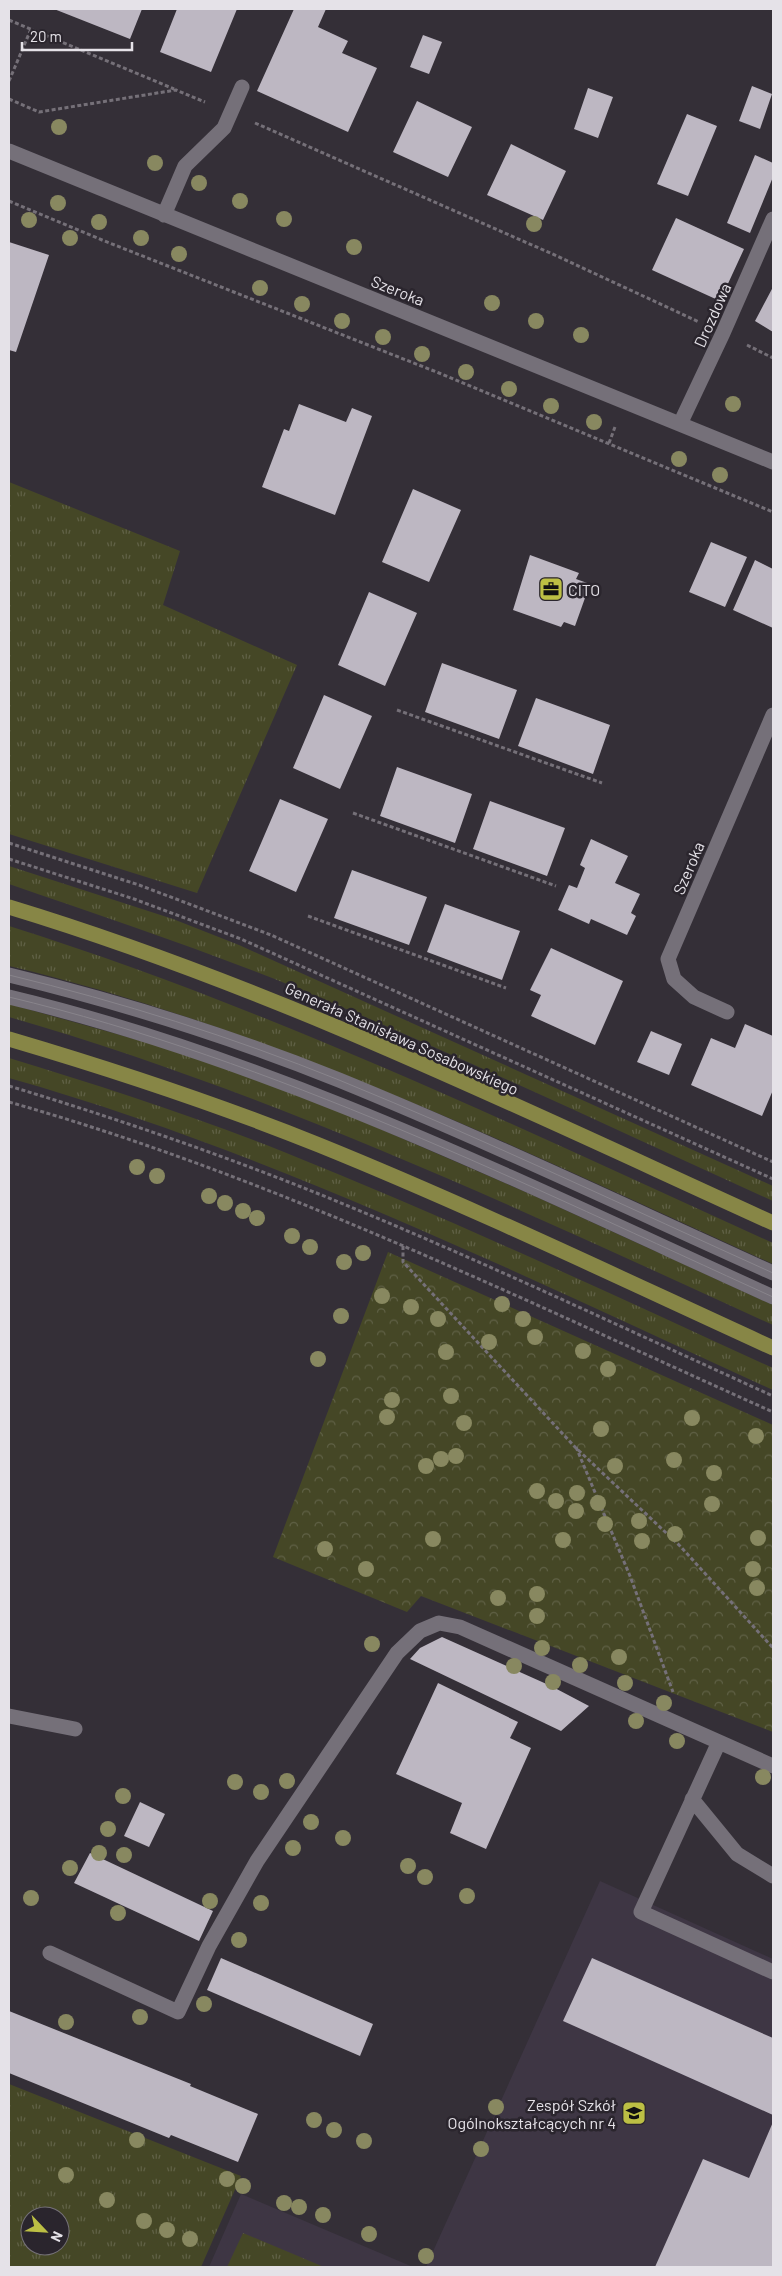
<svg xmlns="http://www.w3.org/2000/svg" width="782" height="2276" viewBox="0 0 782 2276" font-family="Barlow,sans-serif">
<style>
.built{fill:#3e3644}
.grass{fill:url(#grass-tufts);fill-rule:evenodd}
.forest{fill:url(#forest-crowns)}
.building{fill:#bdb7c2}
.lines{fill:none;stroke-linecap:round;stroke-linejoin:round}
.path{stroke:#757078;stroke-width:3;stroke-dasharray:4 2.5;stroke-linecap:butt}
.minor{stroke:#757079;stroke-width:15}
.major{stroke:#878646;stroke-width:15}
.tram{stroke:#88848b;stroke-width:1}
.tree{fill:#888860}
.labels{text-anchor:middle;dominant-baseline:central;stroke-width:5;stroke-linejoin:round;paint-order:stroke}
.street-label{font-size:16px;fill:#e5e2e8;stroke:#2a252d}
.poi-label{font-size:16px;fill:#e5e2e8;stroke:#2a252d;text-anchor:start}
</style>
<defs>
<pattern id="grass-tufts" width="24" height="20" patternUnits="userSpaceOnUse" patternTransform="scale(1.25)"><rect width="24" height="20" fill="#454726"/><path d="M3 7l-1-3M5 7V3M7 7l1-3M15 17l-1-3M17 17v-4M19 17l1-3" fill="none" stroke="#606146"/></pattern>
<pattern id="forest-crowns" width="20" height="18" patternUnits="userSpaceOnUse" patternTransform="scale(1.25)"><rect width="20" height="18" fill="#454726"/><path d="M2 6a3 3 0 1 1 6 0M12 15a3 3 0 1 1 6 0" fill="none" stroke="#606146"/></pattern>
</defs>
<rect width="100%" height="100%" fill="#342f37"/>
<path class="built" d="M600 1881 773 1959V2267H426Z
M241 2194 413 2267H209Z"/>
<path class="grass" d="M9 482 180 551 163 605 297 665 197 893 9 834Z
M9 866 173 919 239 945 773 1186V1201C614 1129 456 1054 294 987 201 949 104 917 9 884Z
M9 926C273 1009 522 1129 773 1243V1264C524 1151 277 1030 9 966Z
M9 1004 156 1045 244 1074 325 1105 530 1194 773 1305V1325C523 1211 273 1093 9 1017Z
M9 1058C101 1086 194 1116 284 1152 449 1218 611 1294 773 1368V1390C523 1276 274 1153 9 1078Z
M9 2084 241 2176 201 2267H9ZM30 2216H60V2246H30Z
M243 2233 324 2267H227Z"/>
<path class="forest" d="M388 1252 773 1425V1732L421 1596 407 1612 273 1557Z"/>
<path class="building" d="M54 9H142L130 39Z
M177 9H237L211 72 160 52Z
M294 9H326L318 27 348 41 342 53 377 68 348 132 257 91Z
M423 35 442 42 429 74 410 67Z
M752 86 772 94 760 129 739 121Z
M588 88 613 97 598 138 574 129Z
M417 101 472 127 448 177 393 152Z
M687 114 717 126 688 196 657 184Z
M511 144 566 171 543 220 487 195Z
M755 155 773 163V177L750 233 727 223Z
M676 218 744 249 720 301 652 270Z
M9 242 49 255 16 352 9 350Z
M773 287V332L755 321Z
M299 404 346 422 352 408 372 416 335 515 262 487 284 429 289 431Z
M413 489 461 510 429 582 382 562Z
M711 542 747 557 725 607 689 592Z
M530 555 579 573 576 579 590 584 575 626 564 622 561 627 513 610Z
M755 560 773 569V628L733 610Z
M369 592 417 613 385 686 338 665Z
M442 663 517 690 499 739 425 712Z
M324 695 372 716 340 789 293 768Z
M536 698 610 725 593 774 518 746Z
M397 767 472 794 455 843 380 816Z
M280 799 328 819 296 892 249 871Z
M490 801 565 828 547 876 473 849Z
M591 839 628 856 615 883 640 894 631 913 636 916 627 935 591 919 589 924 558 910 569 885 577 888 585 868 580 865Z
M352 870 427 897 409 945 334 918Z
M445 904 520 931 502 980 427 952Z
M551 948 623 981 595 1045 531 1016 541 995 530 990Z
M745 1024 773 1036V1090L762 1116 691 1085 711 1038 735 1048Z
M651 1031 682 1044 669 1075 637 1062Z
M442 1637 551 1686 589 1706 561 1731 410 1659 420 1648Z
M438 1683 518 1722 510 1738 531 1748 486 1849 450 1833 462 1803 396 1774Z
M140 1802 165 1814 149 1847 124 1836Z
M90 1853 213 1911 199 1941 74 1883Z
M221 1958 373 2024 360 2056 207 1990Z
M592 1958 773 2038V2115L563 2021Z
M9 2011 191 2084 190 2086 258 2114 238 2162 171 2135 169 2138 9 2073Z
M773 2122V2267H655L703 2159 749 2178Z"/>
<g class="lines">
<path class="path" d="M9 20 174 89
M9 81 31 29
M9 99 39 112 176 90 205 102
M255 123 557 256 699 322
M9 201 102 240 439 373 773 512
M747 345 773 358
M609 443 615 427
M397 710 602 783
M353 813 556 886
M9 843 139 885 271 935 773 1162
M9 859 134 899 241 939 773 1179
M308 916 506 988
M9 1086C112 1117 214 1152 314 1192 470 1255 621 1327 773 1396
M9 1102C274 1177 523 1300 773 1412
M403 1246V1262L575 1447 680 1546 773 1648
M576 1447 630 1576 673 1692"/>
<path class="minor" d="M9 151 773 462
M164 215 185 166 224 128 242 87
M680 424 723 333 773 219
M9 975C121 1002 232 1037 339 1080 486 1140 629 1208 773 1273
M9 997C277 1061 524 1184 773 1297
M727 1012 694 997 674 979 668 959 773 715
M9 1716 75 1729
M719 1742 641 1912 773 1972
M692 1799 737 1854 773 1876
M50 1953 178 2012 209 1946 257 1861 397 1653 420 1631 439 1623 460 1627 773 1766"/>
<path class="major" d="M9 907C273 987 522 1109 773 1223
M9 1039C114 1070 217 1104 319 1145 472 1207 622 1279 773 1348"/>
<path class="tram" d="M9 975C121 1002 232 1037 339 1080 486 1140 629 1208 773 1273
M9 997C277 1061 524 1184 773 1297"/>
</g>
<g class="tree">
<circle cx="59" cy="127" r="8"/>
<circle cx="155" cy="163" r="8"/>
<circle cx="199" cy="183" r="8"/>
<circle cx="240" cy="201" r="8"/>
<circle cx="58" cy="203" r="8"/>
<circle cx="284" cy="219" r="8"/>
<circle cx="29" cy="220" r="8"/>
<circle cx="99" cy="222" r="8"/>
<circle cx="534" cy="224" r="8"/>
<circle cx="70" cy="238" r="8"/>
<circle cx="141" cy="238" r="8"/>
<circle cx="354" cy="247" r="8"/>
<circle cx="179" cy="254" r="8"/>
<circle cx="260" cy="288" r="8"/>
<circle cx="492" cy="303" r="8"/>
<circle cx="302" cy="304" r="8"/>
<circle cx="342" cy="321" r="8"/>
<circle cx="536" cy="321" r="8"/>
<circle cx="581" cy="335" r="8"/>
<circle cx="383" cy="337" r="8"/>
<circle cx="422" cy="354" r="8"/>
<circle cx="466" cy="372" r="8"/>
<circle cx="509" cy="389" r="8"/>
<circle cx="733" cy="404" r="8"/>
<circle cx="551" cy="406" r="8"/>
<circle cx="594" cy="422" r="8"/>
<circle cx="679" cy="459" r="8"/>
<circle cx="720" cy="475" r="8"/>
<circle cx="137" cy="1167" r="8"/>
<circle cx="157" cy="1176" r="8"/>
<circle cx="209" cy="1196" r="8"/>
<circle cx="225" cy="1203" r="8"/>
<circle cx="243" cy="1211" r="8"/>
<circle cx="257" cy="1218" r="8"/>
<circle cx="292" cy="1236" r="8"/>
<circle cx="310" cy="1247" r="8"/>
<circle cx="363" cy="1253" r="8"/>
<circle cx="344" cy="1262" r="8"/>
<circle cx="382" cy="1296" r="8"/>
<circle cx="502" cy="1304" r="8"/>
<circle cx="411" cy="1307" r="8"/>
<circle cx="341" cy="1316" r="8"/>
<circle cx="438" cy="1319" r="8"/>
<circle cx="523" cy="1319" r="8"/>
<circle cx="535" cy="1337" r="8"/>
<circle cx="489" cy="1342" r="8"/>
<circle cx="583" cy="1351" r="8"/>
<circle cx="446" cy="1352" r="8"/>
<circle cx="318" cy="1359" r="8"/>
<circle cx="608" cy="1369" r="8"/>
<circle cx="451" cy="1396" r="8"/>
<circle cx="392" cy="1400" r="8"/>
<circle cx="387" cy="1417" r="8"/>
<circle cx="692" cy="1418" r="8"/>
<circle cx="464" cy="1423" r="8"/>
<circle cx="601" cy="1429" r="8"/>
<circle cx="756" cy="1436" r="8"/>
<circle cx="456" cy="1456" r="8"/>
<circle cx="441" cy="1459" r="8"/>
<circle cx="674" cy="1460" r="8"/>
<circle cx="426" cy="1466" r="8"/>
<circle cx="615" cy="1466" r="8"/>
<circle cx="714" cy="1473" r="8"/>
<circle cx="537" cy="1491" r="8"/>
<circle cx="577" cy="1493" r="8"/>
<circle cx="556" cy="1501" r="8"/>
<circle cx="598" cy="1503" r="8"/>
<circle cx="712" cy="1504" r="8"/>
<circle cx="576" cy="1511" r="8"/>
<circle cx="639" cy="1521" r="8"/>
<circle cx="605" cy="1524" r="8"/>
<circle cx="675" cy="1534" r="8"/>
<circle cx="758" cy="1538" r="8"/>
<circle cx="433" cy="1539" r="8"/>
<circle cx="563" cy="1540" r="8"/>
<circle cx="642" cy="1541" r="8"/>
<circle cx="325" cy="1549" r="8"/>
<circle cx="366" cy="1569" r="8"/>
<circle cx="753" cy="1569" r="8"/>
<circle cx="757" cy="1588" r="8"/>
<circle cx="537" cy="1594" r="8"/>
<circle cx="498" cy="1598" r="8"/>
<circle cx="537" cy="1616" r="8"/>
<circle cx="372" cy="1644" r="8"/>
<circle cx="542" cy="1648" r="8"/>
<circle cx="619" cy="1657" r="8"/>
<circle cx="580" cy="1665" r="8"/>
<circle cx="514" cy="1666" r="8"/>
<circle cx="553" cy="1682" r="8"/>
<circle cx="625" cy="1683" r="8"/>
<circle cx="664" cy="1703" r="8"/>
<circle cx="636" cy="1721" r="8"/>
<circle cx="677" cy="1741" r="8"/>
<circle cx="763" cy="1777" r="8"/>
<circle cx="287" cy="1781" r="8"/>
<circle cx="235" cy="1782" r="8"/>
<circle cx="261" cy="1792" r="8"/>
<circle cx="123" cy="1796" r="8"/>
<circle cx="311" cy="1822" r="8"/>
<circle cx="108" cy="1829" r="8"/>
<circle cx="343" cy="1838" r="8"/>
<circle cx="293" cy="1848" r="8"/>
<circle cx="99" cy="1853" r="8"/>
<circle cx="124" cy="1855" r="8"/>
<circle cx="408" cy="1866" r="8"/>
<circle cx="70" cy="1868" r="8"/>
<circle cx="425" cy="1877" r="8"/>
<circle cx="467" cy="1896" r="8"/>
<circle cx="31" cy="1898" r="8"/>
<circle cx="210" cy="1901" r="8"/>
<circle cx="261" cy="1903" r="8"/>
<circle cx="118" cy="1913" r="8"/>
<circle cx="239" cy="1940" r="8"/>
<circle cx="204" cy="2004" r="8"/>
<circle cx="140" cy="2017" r="8"/>
<circle cx="66" cy="2022" r="8"/>
<circle cx="496" cy="2107" r="8"/>
<circle cx="314" cy="2120" r="8"/>
<circle cx="334" cy="2130" r="8"/>
<circle cx="137" cy="2140" r="8"/>
<circle cx="364" cy="2141" r="8"/>
<circle cx="481" cy="2149" r="8"/>
<circle cx="66" cy="2175" r="8"/>
<circle cx="227" cy="2179" r="8"/>
<circle cx="243" cy="2186" r="8"/>
<circle cx="107" cy="2200" r="8"/>
<circle cx="284" cy="2203" r="8"/>
<circle cx="299" cy="2207" r="8"/>
<circle cx="323" cy="2215" r="8"/>
<circle cx="144" cy="2221" r="8"/>
<circle cx="167" cy="2230" r="8"/>
<circle cx="369" cy="2234" r="8"/>
<circle cx="190" cy="2239" r="8"/>
<circle cx="426" cy="2256" r="8"/>
</g>
<defs>
<g id="office-square" transform="scale(1.25)"><rect x="-9" y="-9" width="18" height="18" rx="4" fill="#bcbf44" stroke="#2a252d"/><path d="M-6-3h4V-5.5h4V-3h4V5H-6ZM-1-4.5V-3h2v-1.5ZM-6 0V1H6V0Z" fill="#111"/></g>
<g id="school-square" transform="scale(1.25)"><rect x="-9" y="-9" width="18" height="18" rx="4" fill="#bcbf44" stroke="#2a252d"/><path d="M0-5L7-2L0 1L-7-2ZM-4 1L0 2.5L4 1V4Q0 6-4 4Z" fill="#111"/></g>
</defs>
<g fill-rule="evenodd">
<use href="#office-square" x="551" y="589"/>
<use href="#school-square" x="634" y="2113"/>
</g>
<g class="labels">
<g class="street-label">
<text transform="translate(398 290) rotate(22)">Szeroka</text>
<text transform="translate(712 315) rotate(-66)">Drozdowa</text>
<text transform="translate(688 868) rotate(-67)">Szeroka</text>
<text transform="translate(402 1038) rotate(24)">Generała Stanisława Sosabowskiego</text>
</g>
<g class="poi-label">
<text x="568" y="589">CITO</text>
<text x="616" y="2104" text-anchor="end">Zespół Szkół<tspan x="616" dy="18">Ogólnokształcących nr 4</tspan></text>
</g>
</g>
<rect width="782" height="2276" fill="none" stroke="#e5e2e8" stroke-width="20"/>
<g transform="translate(45 2231) rotate(115)"><circle r="24" fill="#2a252d" stroke="#757178"/>
<path d="M0-4L9 19L0 12L-9 19Z" fill="#bcbf44"/>
<text y="-8" font-size="14" font-weight="bold" text-anchor="middle" fill="#e5e2e8">N</text>
</g>
<path d="M22 42v8h110v-8" fill="none" stroke="#e5e2e8" stroke-width="2.5"/>
<text x="30" y="42" font-size="15" fill="#e5e2e8" stroke="#2a252d" stroke-width="4" paint-order="stroke">20 m</text>
</svg>
